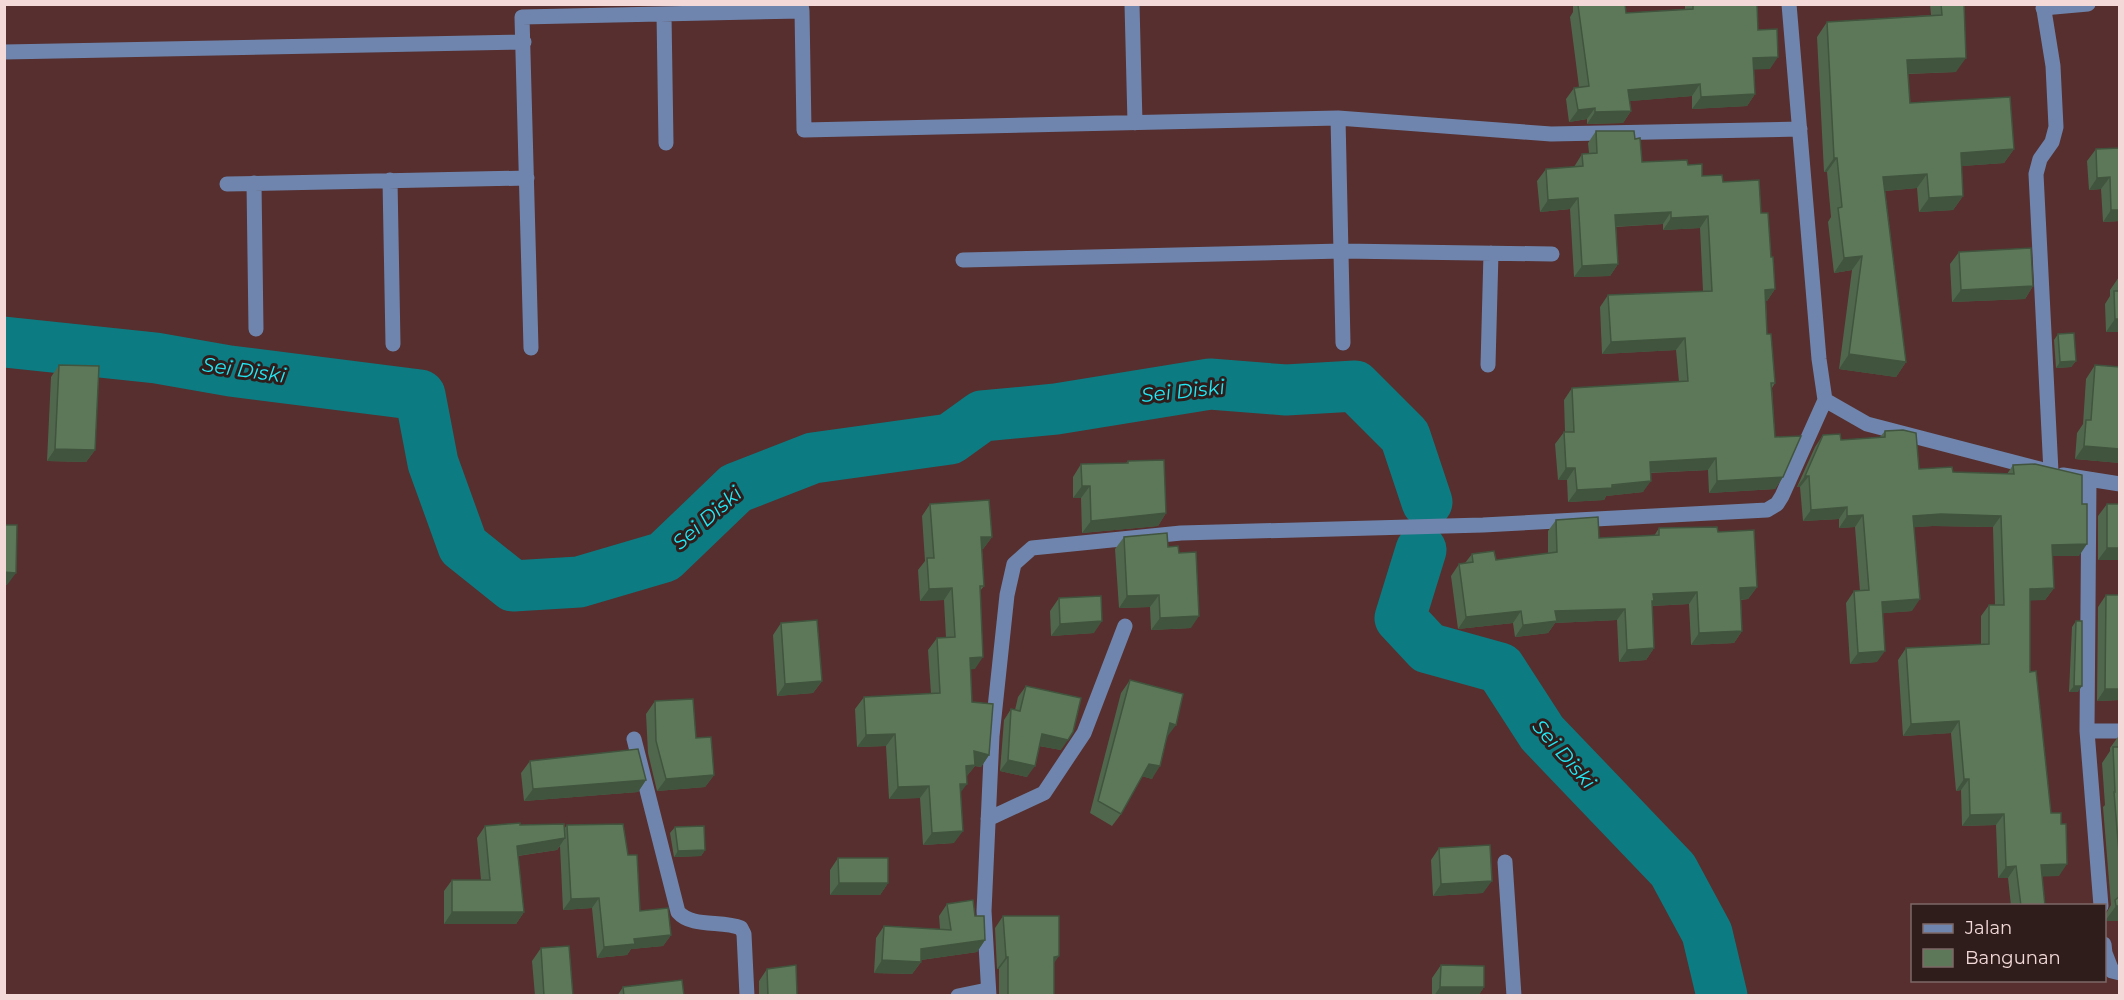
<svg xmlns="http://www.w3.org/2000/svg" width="2124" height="1000" viewBox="0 0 2124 1000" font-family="Montserrat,sans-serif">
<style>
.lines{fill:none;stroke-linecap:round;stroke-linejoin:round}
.river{stroke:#0d7b82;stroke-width:51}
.minor{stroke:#6f85ad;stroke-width:15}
.wall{fill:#50674d}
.shaded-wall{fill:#41543e}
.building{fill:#5d7859;stroke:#41543e;stroke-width:1.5}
.labels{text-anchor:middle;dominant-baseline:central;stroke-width:6;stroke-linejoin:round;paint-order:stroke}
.water-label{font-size:20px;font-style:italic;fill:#21e9f6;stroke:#2f1d1c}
</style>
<rect width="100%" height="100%" fill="#562f2e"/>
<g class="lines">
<path class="river" d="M4 342 156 358 230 371 420 395 433 463 463 546 513 586 579 582 664 557 736 488 813 458 950 439 982 416 1056 409 1210 384 1286 390 1355 386 1405 436 1427 502
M1421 550 1400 618 1428 648 1500 668 1542 733 1673 870 1707 933 1722 996"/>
<path class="minor" d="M1132 4 1135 123
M1789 4 1819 359 1825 400 1867 424 2040 469
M2043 4 2053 66 2056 127 2052 142 2040 159 2036 174 2051 472
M2043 8 2088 4
M802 11 804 130 1338 118 1551 134 1800 129
M664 14 666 143
M4 52 524 42
M1338 118 1343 343
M390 180 393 344
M254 183 256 329
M227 184 527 178
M963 260 1342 251 1552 254
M531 348 522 17 802 11 801 4
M1488 365 1491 253
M2063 475 2120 484
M2089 480 2087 731 2101 906
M2087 731H2120
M634 739 678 912C692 928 722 920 741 928L744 934 747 996
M988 819 1044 793 1084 733 1125 626
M1505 862 1514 996
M2104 944 2105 953 2112 971 2120 973
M958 996 987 990
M989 996 984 911 992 736 1007 595 1014 564 1032 548 1181 533 1483 525 1767 510 1777 504 1782 496 1825 400"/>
</g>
<path class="wall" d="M1573 4H1625L1626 13 1685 9V4H1757L1758 30 1770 69H1754L1755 94 1747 106 1692 109V96L1629 101 1631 111 1623 123 1587 124V119L1569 122 1566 99 1574 88 1579 87 1570 17 1573 12Z
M1930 4H1984L1964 6 1956 72 1908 74 1910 103 2014 149 2004 163 1961 166 1963 196 1953 210 1919 212 1917 188 1885 191 1906 362 1896 377 1839 369 1852 270 1834 273 1828 222 1831 217 1827 172H1824L1817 37 1827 22 1931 15Z
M2120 48V77L2118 50Z
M1596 131 1635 139 1642 162 1688 165 1702 176 1723 182 1761 213 1771 257 1775 289 1767 301H1766L1767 334 1775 383 1772 388 1775 437 1783 477 1775 489 1709 493 1708 470 1651 473 1643 492 1606 496 1604 500 1568 502 1567 480H1558L1555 444 1564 432H1565L1564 400 1572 388 1679 382 1676 350 1602 354 1600 307 1608 295 1703 291 1700 228 1663 230V224L1616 227 1618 264 1610 276 1574 277 1570 209 1540 212 1537 181 1546 169 1574 167 1582 154 1589 153 1588 143Z
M2120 148V221L2103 222 2101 189 2089 190 2087 161 2096 149Z
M1959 252 2033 286 2025 299 1952 302 1950 264Z
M2119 277 2120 332H2106L2105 304 2110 296V290Z
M2058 334 2076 361 2071 367 2056 368 2054 340Z
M59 365 95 450 86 462 47 461 51 377Z
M2095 365 2120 463 2075 459 2077 433 2083 424 2086 379Z
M1885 431 1919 469 1953 472 2007 474 2013 465 2079 556H2052L2054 588 2045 600H2030V672L2051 813 2059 876H2042L2045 906H2011L2008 878H1998L1996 825 1962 826 1961 790 1956 791 1951 733 1903 736 1898 660 1906 648 1981 645V616L1989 605H1995L1993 527 1933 526 1914 527 1912 611 1883 613 1877 662 1850 664 1846 603 1854 591H1860L1855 527 1839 528V519L1803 521 1800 487H1797L1815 447 1823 435 1841 440 1880 437Z
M1128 461 1166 513 1158 526 1082 533 1081 498H1073V477L1081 464 1126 463Z
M930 504 992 537 983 549H982L984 586 980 591 975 669H970L972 702 989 755 981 767 975 766 966 777 960 793 954 843 923 845 920 798 889 799 886 746 857 747 855 709 864 697 931 694 928 650 937 638H946L944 600 920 601 918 570 925 561 922 516Z
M2107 504 2120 560H2098V516Z
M1556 520 1599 538 1654 536 1659 528 1718 532 1757 587 1748 599 1741 600 1742 631 1734 643 1691 645 1689 604 1652 606 1654 648 1646 660 1619 662 1617 620 1555 623 1548 633 1515 637 1513 623 1458 629 1451 576 1459 564 1465 563 1472 554 1496 560 1548 553V531Z
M1124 537 1168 547 1179 553 1191 628 1151 630 1150 607 1119 608 1115 549Z
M2106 595 2120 700 2097 701 2098 607Z
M1059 598 1094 633 1051 636 1050 611Z
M2076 621 2078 692H2069L2072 627Z
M781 623 822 681 813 693 777 696 773 635Z
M1130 680 1167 737 1152 779 1142 776 1121 814 1112 826 1090 813 1121 693Z
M1026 686 1061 750 1039 746 1027 777 1000 771 1004 720 1011 709 1015 710 1018 697Z
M655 701 696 738 714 775 705 787 657 791 648 753 646 714Z
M2120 734V921H2105V915L2111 905 2103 807 2105 805 2102 763 2110 751V748Z
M530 761 646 780 638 792 524 801 521 773Z
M520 825 564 829 567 825 628 855 640 911 671 935 663 946 631 949 627 955 597 958 592 908 563 910 560 846 557 850 518 856 524 912 516 924H444V891L452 880H481L477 838 485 826Z
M675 827 705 850 701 856 674 857 670 833Z
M1439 848 1483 893 1433 896 1431 860Z
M838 858 888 883 880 895H830V870Z
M947 904 975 916 985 940 977 952 921 960V962L912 974 874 973 876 938 884 926 940 929 939 916Z
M1003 916 1054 964V996H999V969H997L995 928Z
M541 948 573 996H535L532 961Z
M1441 965 1484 987 1478 996H1432V978Z
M767 969 797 996H759V981Z
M623 987 684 996H617Z"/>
<path class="shaded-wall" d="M1778 57 1770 69 1745 70 1753 58Z
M1966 58 1956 72 1897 74 1907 60Z
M1700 84 1692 96 1620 102 1628 90Z
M1755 94 1747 106 1692 109 1701 97Z
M1595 108 1587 119 1569 122 1578 110Z
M1631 111 1623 123 1587 124 1595 112Z
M2014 149 2004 163 1950 167 1961 153Z
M1834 158H1837L1827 172H1824Z
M1927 174 1917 188 1873 192 1883 177Z
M2110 177 2101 189 2089 190 2097 178Z
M1963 196 1953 210 1919 212 1929 198Z
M1578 198 1570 209 1540 212 1548 200Z
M2111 210H2120V221L2103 222Z
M1671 212 1663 224 1607 227 1615 215Z
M1708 216 1700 228 1663 230 1671 218Z
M1862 256 1852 270 1834 273 1844 258Z
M1618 264 1610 276 1574 277 1582 266Z
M2033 286 2025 299 1952 302 1961 290Z
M1775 289 1767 301 1757 302 1765 290Z
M2115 319H2120V332H2106Z
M1685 338 1676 350 1602 354 1611 342Z
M1849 354 1906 362 1896 377 1839 369Z
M2076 361 2071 367 2056 368 2060 362Z
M2084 446 2120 449V463L2075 459Z
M55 449 95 450 86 462 47 461Z
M1716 458 1708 470 1641 473 1650 462Z
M1566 468H1575L1567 480H1558Z
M1805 476H1809L1800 487H1797Z
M1783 477 1775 489 1709 493 1717 481Z
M1651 481 1643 492 1606 496 1604 500 1568 502 1577 490Z
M1082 486H1090L1081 498H1073Z
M1847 507 1839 519 1803 521 1811 510Z
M1166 513 1158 526 1082 533 1091 521Z
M1941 514 2001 516 1993 527 1933 526 1905 528 1913 516Z
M1863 515 1855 527 1839 528 1847 516Z
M981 537H992L983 549 973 550Z
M2087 544 2079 556H2044L2052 545Z
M2107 548H2120V560H2098Z
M4 572 16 573 7 585H4Z
M1757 587 1748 599 1732 600 1740 588Z
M952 588 944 600 920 601 929 589Z
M2054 588 2045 600 2022 601 2030 589Z
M1697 592 1689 604 1650 606 1653 594Z
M1159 595 1150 607 1119 608 1127 596Z
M1920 599 1912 611 1874 614 1882 602Z
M1625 609 1617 620 1555 623 1548 633 1515 637 1523 625 1555 611Z
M1521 611 1513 623 1458 629 1466 617Z
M1199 616 1191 628 1151 630 1160 618Z
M1102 621 1094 633 1051 636 1060 624Z
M1742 631 1734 643 1691 645 1699 633Z
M1654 648 1646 660 1619 662 1627 650Z
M1885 651 1877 662 1850 664 1858 653Z
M983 657 975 669 961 670 970 658Z
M822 681 813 693 777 696 785 684Z
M2074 686H2082L2078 692H2069Z
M2105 689H2120V700L2097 701Z
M1959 721 1951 733 1903 736 1911 724Z
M1170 723 1176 725 1167 737 1161 735Z
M895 734 886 746 857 747 866 735Z
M1042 734 1068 740 1061 750 1034 745Z
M974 751 989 755 981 767 975 766 966 777 957 778Z
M1008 760 1035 766 1027 777 1000 771Z
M1149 764 1160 766 1152 779 1141 776Z
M714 775 705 787 657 791 666 779Z
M1964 779H1969L1961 790 1956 791Z
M646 780 638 792 524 801 533 789Z
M960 784H967L958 796Z
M929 786 920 798 889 799 898 787Z
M2004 814 1996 825 1962 826 1970 815Z
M963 831 954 843 923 845 932 833Z
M565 838 557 850 509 857 517 846Z
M705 850 701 856 674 857 678 851Z
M2067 864 2059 876 2033 877 2041 865Z
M2016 866 2008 878H1998L2006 867Z
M1492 881 1483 893 1433 896 1441 884Z
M839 883H888L880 895H830Z
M599 898 592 908 563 910 571 899Z
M2116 906H2120V921H2105Z
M452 912H524L516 924H444Z
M671 935 663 946 631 949 627 955 597 958 604 947 634 939Z
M985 940 977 952 913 961 921 949Z
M1059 956 1050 969 1054 957Z
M1006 957H1008L999 969H997Z
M882 960 921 962 912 974 874 973Z
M1440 987H1484L1478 996H1434Z"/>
<path class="building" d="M1582 4H1625L1626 13 1693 9V4H1757L1758 30 1777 29 1778 57 1753 58 1755 94 1701 97 1700 84 1628 90 1631 111 1595 112V108L1578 110 1574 88 1589 86 1578 5Z
M1941 4H1964L1966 58 1907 60 1910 103 2010 97 2014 149 1961 153 1963 196 1929 198 1927 174 1883 177 1906 362 1849 354 1862 256 1844 258 1838 208 1842 207 1837 158H1834L1827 22 1942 15Z
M1596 131H1634L1635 139 1640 138 1642 162 1687 160 1688 165 1702 164V176L1722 175 1723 182 1759 180 1761 213H1768L1771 257H1773L1775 289 1765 290 1767 334H1771L1775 383H1771L1775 437 1801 436 1783 477 1717 481 1716 458 1650 462 1651 481 1612 485V488L1577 490 1575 468H1566L1564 432H1574L1572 388 1688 381 1685 338 1611 342 1608 295 1712 291 1708 216 1671 218V212L1615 215 1618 264 1582 266 1578 198 1548 200 1546 169 1583 166 1582 154 1597 153Z
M2120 148V210H2111L2110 177 2097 178 2096 149Z
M2031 248 2033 286 1961 290 1959 252Z
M2114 291H2120V319H2115Z
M2074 333 2076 361 2060 362 2058 334Z
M59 365 99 366 95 450 55 449Z
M2095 365 2120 367V449L2084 446 2086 420H2091Z
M1903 430 1916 433 1919 469 1952 467 1953 472 2014 474 2013 465 2035 464 2082 475V504H2087V544L2052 545 2054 588 2030 589V672L2036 671 2051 813H2061V824H2066L2067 864 2041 865 2045 906H2021L2016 866 2006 867 2004 814 1970 815 1969 779H1964L1959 721 1911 724 1906 648 1989 644V605H2004L2001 516 1941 514 1913 516 1920 599 1882 602 1885 651 1858 653 1854 591 1869 590 1863 515 1847 516V507L1811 510 1809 476H1805L1823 435 1840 434 1841 440 1885 437V431Z
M1164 460 1166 513 1091 521 1090 486H1082L1081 464 1128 463V461Z
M989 500 992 537H981L984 586H980L983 657 970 658 972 702 993 704 989 755 974 751 975 765 966 766 967 784H960L963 831 932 833 929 786 898 787 895 734 866 735 864 697 940 693 937 638 955 637 952 588 929 589 927 558H934L930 504Z
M2107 504H2120V548H2107Z
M1598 517 1599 538 1659 535V528L1717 527 1718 532 1754 530 1757 587 1740 588 1742 631 1699 633 1697 592 1653 594 1654 601H1652L1654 648 1627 650 1625 609 1555 611 1557 621 1523 625 1521 611 1466 617 1459 564 1473 562 1472 554 1494 551 1496 560 1557 552 1556 520Z
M4 525H17L16 573 4 572Z
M1167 533 1168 547 1178 546 1179 553 1196 552 1199 616 1160 618 1159 595 1127 596 1124 537Z
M2106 595H2120V689H2105Z
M1101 596 1102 621 1060 624 1059 598Z
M817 620 822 681 785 684 781 623Z
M2076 621H2082V686H2074Z
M1130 680 1183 694 1176 725 1170 723 1160 766 1149 764 1121 814 1098 801Z
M1026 686 1081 698 1073 732 1068 740 1042 734 1035 766 1008 760 1011 709 1020 711Z
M693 699 696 738 711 737 714 775 666 779 656 741 655 701Z
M2113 747H2120V866L2114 792H2115Z
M638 749 646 780 533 789 530 761Z
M520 823V825L564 824 565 838 517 846 524 912H452V880H490L485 826Z
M623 824 628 855H637L640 911 668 908 671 935 634 939 635 944 604 947 599 898 571 899 567 825Z
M704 826 705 850 678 851 675 827Z
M1490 845 1492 881 1441 884 1439 848Z
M838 858H888V883H839Z
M2120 896V906H2116L2115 900Z
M973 900 975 916H984L985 940 921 949V962L882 960 884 926 951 930 947 904Z
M1003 916H1059V956L1054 957V996H1008V957H1006Z
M569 946 573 996H544L541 948Z
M796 965 797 995 768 996 767 969Z
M1441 965 1484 966V987H1440Z
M682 980 684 996H624L623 987Z"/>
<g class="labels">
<g class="water-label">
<text transform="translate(244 370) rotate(8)">Sei Diski</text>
<text transform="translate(1183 391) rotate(-6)">Sei Diski</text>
<text transform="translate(707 518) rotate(-41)">Sei Diski</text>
<text transform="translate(1564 754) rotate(49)">Sei Diski</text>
</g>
</g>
<rect width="2124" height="1000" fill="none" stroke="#f3d9d8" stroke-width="12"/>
<rect x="1911" y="904" width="195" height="78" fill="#2f1d1c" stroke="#7d6867" stroke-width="1.5"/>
<rect x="1923" y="924" width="30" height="9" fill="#6f85ad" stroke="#7d6867" stroke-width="1.5"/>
<text x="1965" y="934" font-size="18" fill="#f3d9d8">Jalan</text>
<rect x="1923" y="949" width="30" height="18" fill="#5d7859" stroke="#7d6867" stroke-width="1.5"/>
<text x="1965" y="964" font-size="18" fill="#f3d9d8">Bangunan</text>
</svg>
